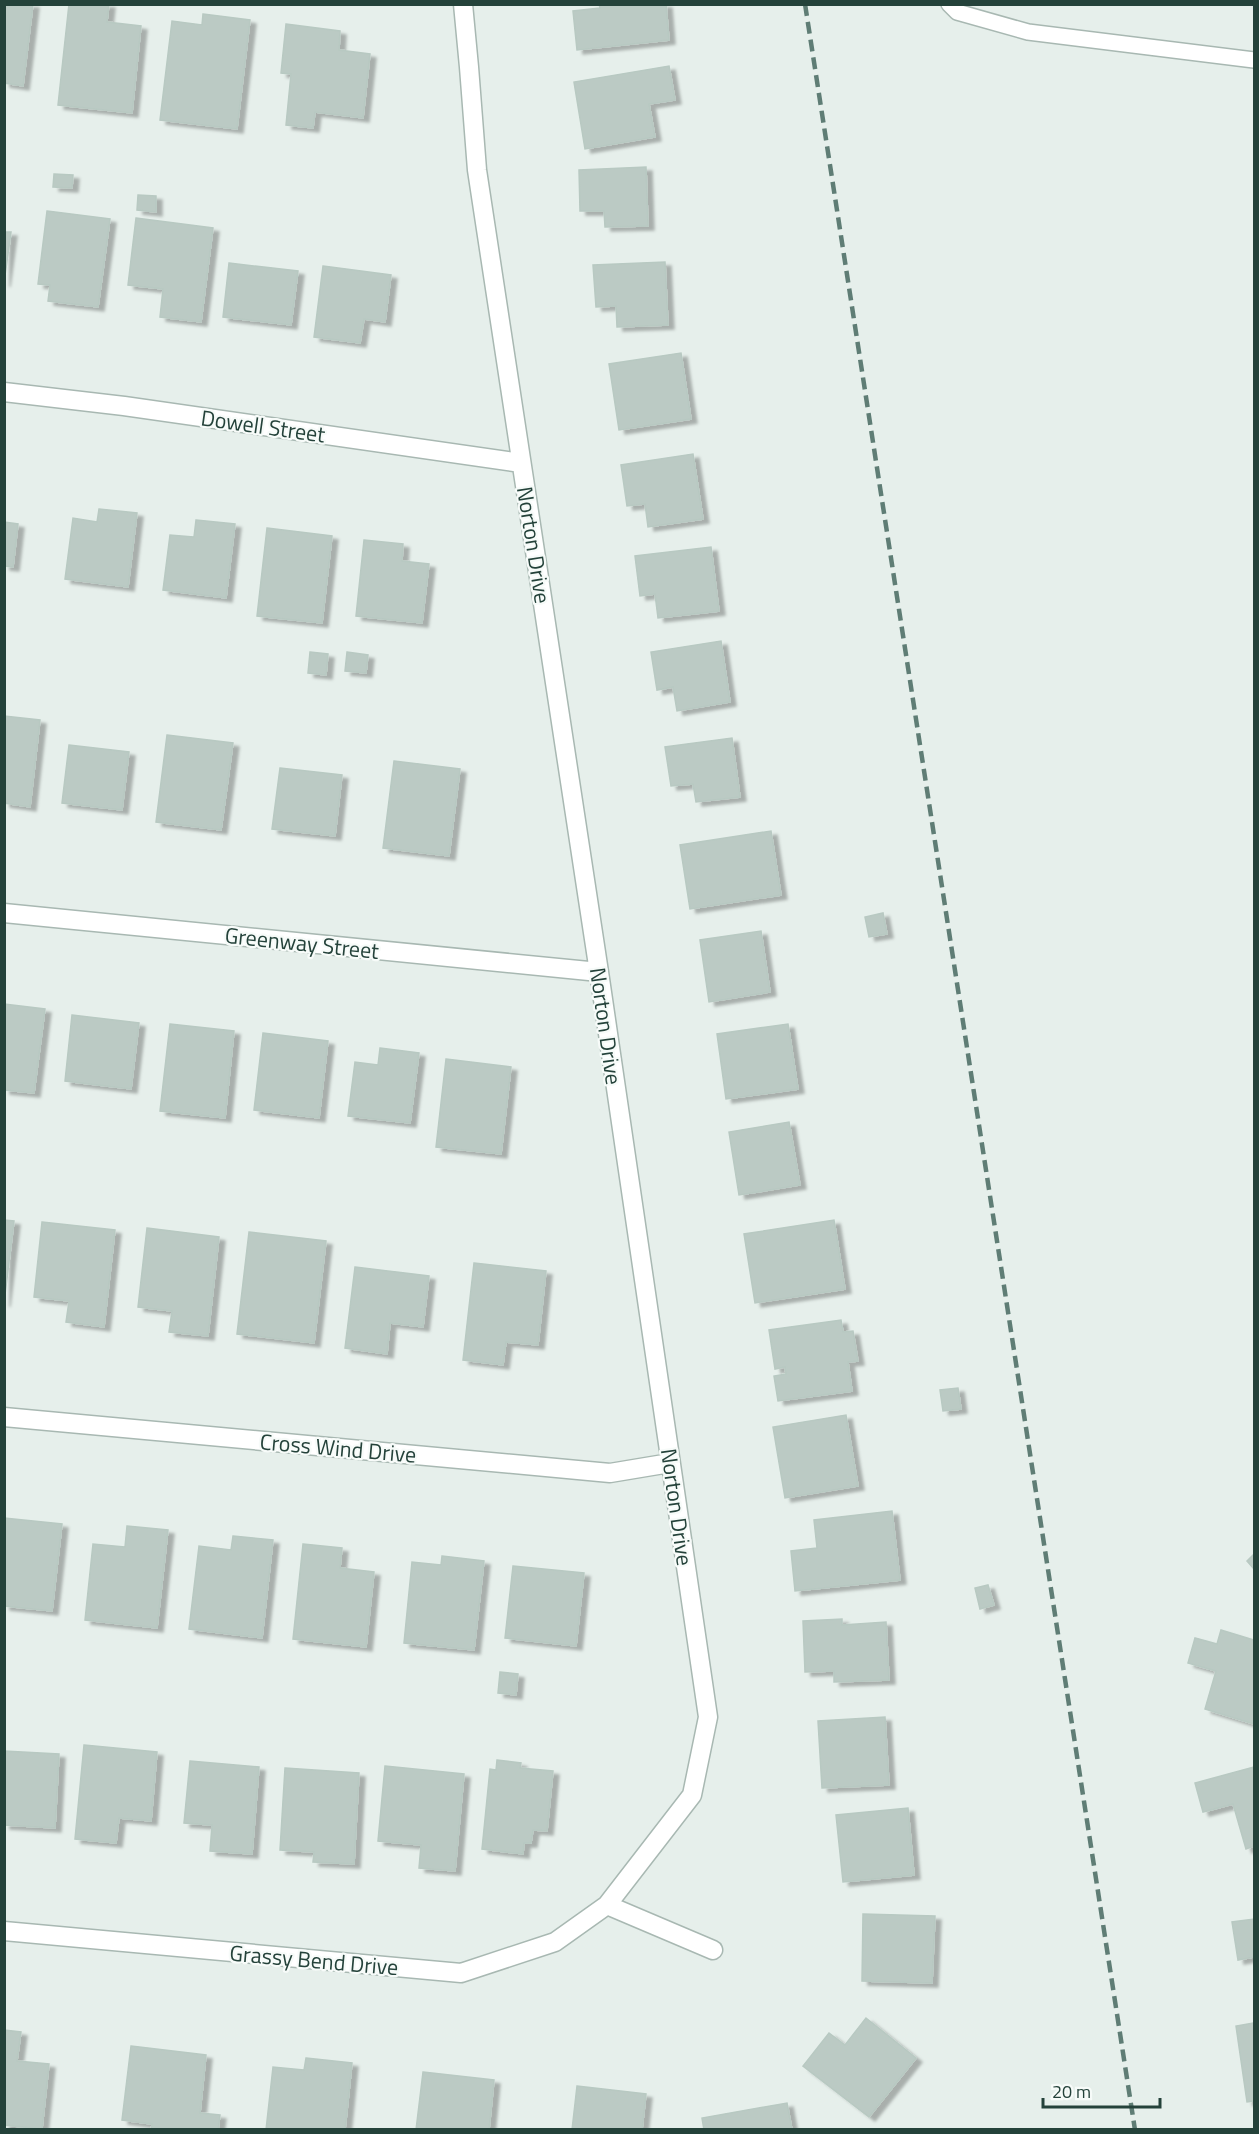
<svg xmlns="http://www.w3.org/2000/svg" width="1259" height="2134" viewBox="0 0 1259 2134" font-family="'Titillium Web',sans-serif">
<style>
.building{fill:#bbcac4;stroke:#b8c9c2;stroke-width:1.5;filter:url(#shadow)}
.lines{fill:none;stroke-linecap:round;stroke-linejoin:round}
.lane-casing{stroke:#a8b8b2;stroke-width:18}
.street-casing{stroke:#a8b8b2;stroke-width:21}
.lane{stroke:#fff;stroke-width:15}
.street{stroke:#fff;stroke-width:18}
.rail{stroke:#5f7d75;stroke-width:4.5;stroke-dasharray:12 6;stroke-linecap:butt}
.labels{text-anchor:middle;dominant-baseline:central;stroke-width:4.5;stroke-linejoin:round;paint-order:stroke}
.street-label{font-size:22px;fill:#24423a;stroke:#f7fbf9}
</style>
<defs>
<filter id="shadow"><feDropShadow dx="6" dy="4" stdDeviation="1.5" flood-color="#0004"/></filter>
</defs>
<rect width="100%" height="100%" fill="#e6efeb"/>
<path class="building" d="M4 4H33L23 86 4 83Z
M69 4H109L107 22 141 26 132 113 58 105Z
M599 4H666L669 40 577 50 573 11 600 8Z
M203 14 250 20 237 129 160 120 172 21 202 25Z
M286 24 340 31 339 50 370 54 363 118 315 112 313 128 286 125 291 74 281 73Z
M669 66 675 100 649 104 655 137 585 149 574 82Z
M646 167 648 226 605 227 604 211H580L579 170Z
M54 174 73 175 72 188 53 187Z
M138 195 156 196V212L137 210Z
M47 211 110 219 98 307 48 301 50 285 38 284Z
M136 218 213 228 201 322 160 317 163 289 128 285Z
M4 232H11L4 283Z
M665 262 668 325 617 327 616 306 596 307 593 265Z
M229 263 298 271 291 325 223 317Z
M323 266 391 275 385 322 364 319 360 343 314 337Z
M681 353 691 419 619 430 609 364Z
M693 454 703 519 648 527 645 504 627 506 621 465Z
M99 509 137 513 128 587 65 579 73 518 97 522Z
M196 520 235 524 226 598 163 590 170 535 194 537Z
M4 522 18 524 13 567 4 566Z
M267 528 332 536 322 623 257 616Z
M364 540 403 544 402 561 429 564 422 623 356 616Z
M711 547 719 611 658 618 655 594 640 596 635 556Z
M721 641 730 702 677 711 673 687 657 690 651 652Z
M310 652 328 654 326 675 308 673Z
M347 652 368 655 366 673 345 671Z
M4 716 40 720 30 807 4 803Z
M167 735 233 743 221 830 156 822Z
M732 738 740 797 696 802 693 784 671 786 665 747Z
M69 745 129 752 122 810 62 803Z
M394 761 460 769 449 856 383 848Z
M280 768 342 775 335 836 272 829Z
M771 831 781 895 690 909 680 845Z
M883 913 887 934 869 937 865 917Z
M761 931 770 992 709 1002 700 940Z
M4 1004 45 1009 34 1093 4 1090Z
M72 1015 139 1023 131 1089 65 1081Z
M170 1024 234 1031 225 1118 160 1111Z
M788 1024 798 1089 726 1099 717 1034Z
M263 1033 328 1041 319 1118 254 1110Z
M380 1048 419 1053 410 1123 348 1116 355 1062 378 1065Z
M446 1059 511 1067 501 1154 436 1147Z
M789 1122 800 1185 739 1195 729 1132Z
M4 1220 14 1221 4 1303Z
M834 1220 845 1289 755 1303 744 1234Z
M42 1222 115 1230 104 1327 66 1322 69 1301 34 1297Z
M147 1228 219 1237 208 1336 169 1332 172 1311 138 1307Z
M249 1232 326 1241 314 1343 237 1334Z
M474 1263 546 1271 538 1345 506 1342 503 1365 463 1360Z
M355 1267 429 1276 423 1327 390 1323 387 1354 345 1348Z
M841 1320 843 1332 853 1331 858 1361 848 1362 852 1391 778 1401 774 1376 786 1374 785 1367 775 1369 769 1330Z
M958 1388 961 1409 943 1411 940 1390Z
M846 1415 858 1486 785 1498 773 1427Z
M892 1511 900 1580 795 1591 791 1551 817 1548 814 1520Z
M4 1518 62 1524 52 1611 4 1606Z
M127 1526 168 1530 157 1628 85 1620 93 1544 125 1547Z
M233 1536 273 1540 262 1638 189 1629 199 1546 231 1550Z
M303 1544 342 1548 340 1568 374 1572 366 1647 293 1639Z
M1254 1554V1569L1247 1561Z
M442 1556 484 1561 474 1650 404 1643 412 1562 441 1565Z
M513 1566 584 1573 576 1646 505 1638Z
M988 1585 994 1605 980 1609 975 1588Z
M842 1619V1625L886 1622 889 1680 834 1682V1671L805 1672 803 1621Z
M1221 1630 1254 1640V1724L1205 1709 1216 1671 1188 1663 1195 1638 1217 1644Z
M500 1672 518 1674 516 1695 498 1693Z
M885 1717 889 1785 822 1788 818 1721Z
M84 1745 157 1752 151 1821 119 1818 116 1843 75 1839Z
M4 1751 59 1754 55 1828 4 1825Z
M497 1760 521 1763 520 1768 553 1771 547 1831 533 1830 531 1843H524L523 1854 482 1849 490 1769 496 1770Z
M190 1761 259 1767 252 1854 210 1851 212 1825 184 1823Z
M385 1766 464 1774 455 1871 419 1868 421 1845 378 1841Z
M1254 1767V1846L1246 1849 1233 1804 1203 1812 1195 1783Z
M285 1768 359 1773 354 1864 313 1862 314 1852 280 1850Z
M908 1808 914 1875 843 1882 836 1815Z
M863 1914 935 1916 932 1983 862 1981Z
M1254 1919V1957L1238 1960 1232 1922Z
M866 2018 916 2058 869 2117 803 2066 829 2033 845 2045Z
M1254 2023V2101L1247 2102 1236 2026Z
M4 2030 21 2032 17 2061 49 2064 42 2129 4 2125Z
M131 2046 206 2055 200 2113 220 2115 218 2130H151L152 2124 122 2120Z
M306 2058 352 2063 345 2130H266L273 2067 304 2070Z
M423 2072 494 2080 489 2130H416Z
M577 2086 646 2094 642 2130H572Z
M787 2103 792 2130H704L702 2118Z"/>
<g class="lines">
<g class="lane-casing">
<path id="lane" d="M949 4 957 12 1028 32 1254 60"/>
</g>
<g class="street-casing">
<path id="street" d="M4 392 124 406 521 463
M4 913 599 972
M4 1417 610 1473 670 1463
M607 1905 713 1950
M4 1931 461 1973 555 1942 607 1905 692 1795 708 1717 599 972 477 170 469 67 463 4"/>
</g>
<use href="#lane" class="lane"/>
<use href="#street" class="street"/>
<path class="rail" d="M805 4 1135 2130"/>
</g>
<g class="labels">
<g class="street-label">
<text transform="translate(263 426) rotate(8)">Dowell Street</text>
<text transform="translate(534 545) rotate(81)">Norton Drive</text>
<text transform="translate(302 943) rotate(6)">Greenway Street</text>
<text transform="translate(606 1026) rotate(82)">Norton Drive</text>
<text transform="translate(338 1448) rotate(5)">Cross Wind Drive</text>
<text transform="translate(677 1507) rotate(82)">Norton Drive</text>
<text transform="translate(314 1960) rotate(5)">Grassy Bend Drive</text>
</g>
</g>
<rect width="1259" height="2134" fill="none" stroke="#24423a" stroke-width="12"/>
<path d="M1043 2098v9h117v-9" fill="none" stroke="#24423a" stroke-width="3"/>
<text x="1052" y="2098" font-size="18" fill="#24423a" stroke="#f7fbf9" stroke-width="4.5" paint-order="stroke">20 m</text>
</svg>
